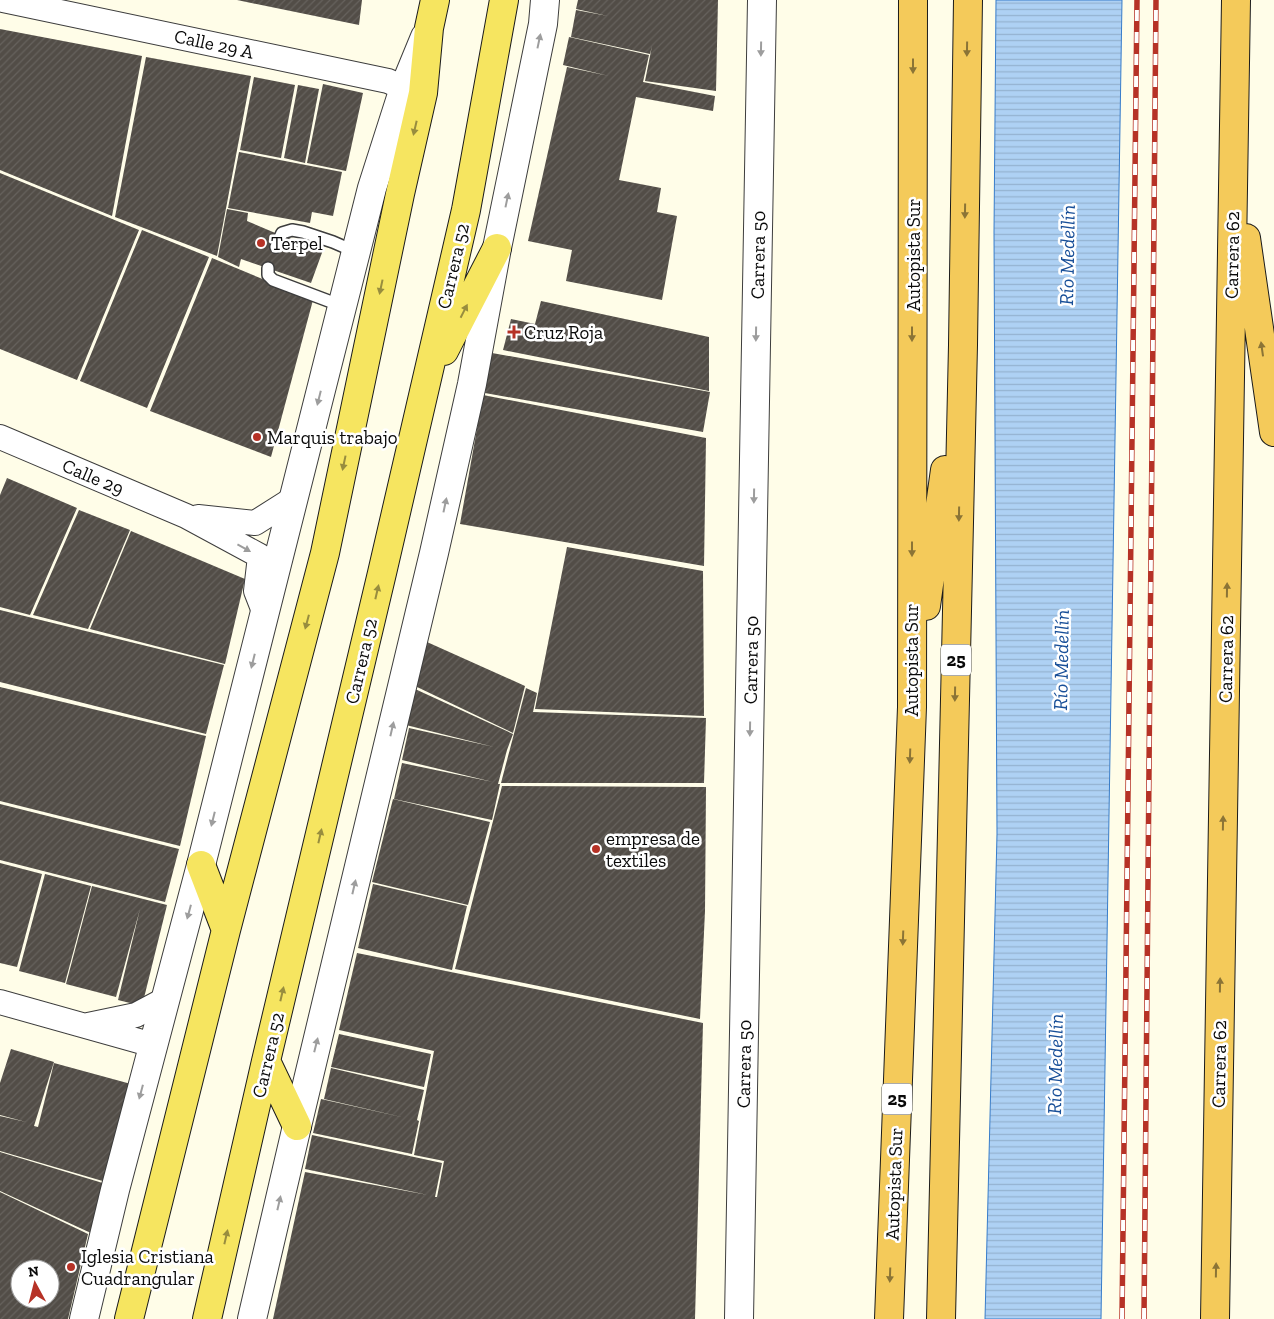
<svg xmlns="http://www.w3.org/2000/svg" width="1274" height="1319" viewBox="0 0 1274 1319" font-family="'Zilla Slab',serif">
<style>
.water{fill:url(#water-rules);stroke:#377cca}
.building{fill:url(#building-hatch);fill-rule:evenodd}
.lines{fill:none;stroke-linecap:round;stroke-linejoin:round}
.service-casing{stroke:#3d3d3d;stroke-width:14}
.minor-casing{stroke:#3d3d3d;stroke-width:26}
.tertiary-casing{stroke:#3d3d3d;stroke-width:30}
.primary-casing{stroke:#1b1b1b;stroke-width:30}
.trunk-casing{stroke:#1b1b1b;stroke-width:30}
.service{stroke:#fff;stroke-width:11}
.minor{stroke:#fff;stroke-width:24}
.tertiary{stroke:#fff;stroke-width:28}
.primary{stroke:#f6e560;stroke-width:28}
.trunk{stroke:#f4ca5a;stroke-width:28}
.rail-casing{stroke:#b63226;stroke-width:5.5}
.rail{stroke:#fff;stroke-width:4;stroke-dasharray:11;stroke-linecap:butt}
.oneway{fill:#9d9d9d}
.oneway2{fill:#8b7436}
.oneway3{fill:#988d3e}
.poi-dot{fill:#b63226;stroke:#fff;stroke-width:2}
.labels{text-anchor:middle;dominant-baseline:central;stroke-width:5;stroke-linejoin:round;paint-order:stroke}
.shield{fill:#fff;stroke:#545454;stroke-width:1}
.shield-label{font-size:18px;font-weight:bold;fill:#0a0a0a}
.street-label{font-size:19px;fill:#0a0a0a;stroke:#fff}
.poi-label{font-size:19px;fill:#0a0a0a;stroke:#fff;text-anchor:start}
.water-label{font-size:20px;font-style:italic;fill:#184f98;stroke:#fff}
</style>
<defs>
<pattern id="water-rules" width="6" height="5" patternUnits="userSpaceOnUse" patternTransform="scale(1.25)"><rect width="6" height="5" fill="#aed1f4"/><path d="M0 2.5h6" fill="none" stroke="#94b2d0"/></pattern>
<pattern id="building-hatch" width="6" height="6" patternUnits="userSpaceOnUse" patternTransform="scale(1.25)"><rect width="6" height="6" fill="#524d47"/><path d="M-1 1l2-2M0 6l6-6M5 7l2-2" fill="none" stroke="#66625d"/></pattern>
</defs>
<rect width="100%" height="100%" fill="#fffde8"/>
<path class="water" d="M996 0H1122L1101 1319H985L997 834 994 232Z"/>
<path class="building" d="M237 0H362L359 25Z
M578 0H718L716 91 645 81 652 46 650 54 571 37 576 10 608 16 576 9Z
M0 29 142 56 112 216 0 170Z
M569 37 649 55 643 82 715 96 713 111 636 97 619 180 661 188 657 212 677 216 662 300 566 281 572 250 528 241 567 67 609 76 563 65Z
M146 57 251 76 217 256 115 217Z
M254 77 295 85 281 158 240 150Z
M323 84 363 93 346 171 307 163Z
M298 85 319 89 305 163 284 158Z
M239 152 342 172 333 216 312 212 310 223 228 208Z
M0 173 139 230 77 380 0 349Z
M227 209 248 213 247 221 280 235 323 250 311 283 241 259 239 267 218 257Z
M142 230 209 257 147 408 80 381Z
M212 258 313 300 271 457 150 411Z
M541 301 709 337V391L503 350 511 319 535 324Z
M492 353 710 392 703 432 485 393Z
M483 395 706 438 704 566 460 524Z
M7 478 77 508 30 615 0 607V495Z
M79 510 130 530 88 629 33 615Z
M131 531 245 579 225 664 90 629Z
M567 547 703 571 704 716 535 709Z
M0 610 224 665 206 734 0 682Z
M427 642 525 686 513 733 415 686Z
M0 687 206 736 180 846 0 801Z
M526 688 537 693 533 712 706 718 704 783H501Z
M415 689 513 734 507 750 498 784H500L492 820 394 799 402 763 493 782 402 760 409 728 494 747 406 725Z
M502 786 706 787 705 911 700 1019 455 969Z
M393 799 490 822 468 905 372 882Z
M0 804 179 849 165 902 0 860Z
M0 863 42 874 17 967 0 963Z
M45 874 91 886 65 983 19 971Z
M373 884 467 906 452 970 358 948Z
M92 886 167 905 142 1006 118 1000 140 909 116 997 66 984Z
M357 953 703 1023 695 1319H273L305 1172 428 1195 305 1169 312 1135 442 1163 435 1197H437L444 1161 414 1155 434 1051 339 1030Z
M339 1034 431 1054 424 1087 331 1067Z
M11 1049 54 1062 34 1126 38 1127 54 1063 131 1084 106 1182 0 1151V1116L26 1122 0 1115V1083Z
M331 1068 424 1090 417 1120 419 1121 412 1154 313 1133 321 1099 406 1118 324 1099Z
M0 1152 106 1184 93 1234 0 1191Z
M0 1192 88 1234 68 1319H0ZM20 1269H50V1299H20Z"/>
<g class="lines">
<g class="service-casing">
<path id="service" d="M276 247 282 233 292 230 303 232 333 242 356 252
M268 268V275L273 280 342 306"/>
</g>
<g class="minor-casing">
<path id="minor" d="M3 0 388 81 404 88 422 92
M0 437 186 516 260 556 256 591 265 614
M198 517 255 523 293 499
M0 1002 153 1045
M88 1025 136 1015 166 999"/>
</g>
<g class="tertiary-casing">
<path id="tertiary" d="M84 1319 115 1190 201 865 372 188 404 88 425 37
M252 1319 297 1126 434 553 472 384 497 248 543 24 545 0
M739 1319 762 0"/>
</g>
<g class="primary-casing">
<path id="primary" d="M444 351 497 248
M201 865 226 930
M266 1061 297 1126
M129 1319 226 930 325 553 400 194 423 93 429 28 435 0
M207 1319 266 1061 382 573 466 210 504 0"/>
</g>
<g class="trunk-casing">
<path id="trunk" d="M1246 238 1274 432
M926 606 945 470
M889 1319 912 707 913 0
M941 1319 963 345 968 0
M1215 1319 1236 0"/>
</g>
<use href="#service" class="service"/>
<use href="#minor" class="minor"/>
<use href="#tertiary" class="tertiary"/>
<use href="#primary" class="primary"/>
<use href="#trunk" class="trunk"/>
<g class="rail-casing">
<path id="rail" d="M1122 1319 1137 0
M1144 1319 1156 0"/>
</g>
<use href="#rail" class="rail"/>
</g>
<defs><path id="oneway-solid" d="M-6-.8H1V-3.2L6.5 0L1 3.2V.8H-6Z" transform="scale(1.25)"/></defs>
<g class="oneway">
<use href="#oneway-solid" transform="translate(539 41) rotate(-78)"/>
<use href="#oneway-solid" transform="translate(761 49) rotate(91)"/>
<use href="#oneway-solid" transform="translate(507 200) rotate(-78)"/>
<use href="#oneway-solid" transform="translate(756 334) rotate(91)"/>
<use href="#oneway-solid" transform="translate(319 398) rotate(104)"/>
<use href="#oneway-solid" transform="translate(754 496) rotate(91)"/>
<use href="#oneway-solid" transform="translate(445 505) rotate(-78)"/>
<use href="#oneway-solid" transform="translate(244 548) rotate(29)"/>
<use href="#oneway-solid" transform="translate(253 661) rotate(104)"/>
<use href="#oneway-solid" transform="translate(392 729) rotate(-77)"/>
<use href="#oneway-solid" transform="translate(750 729) rotate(91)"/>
<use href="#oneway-solid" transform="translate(213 819) rotate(104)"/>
<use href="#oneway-solid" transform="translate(354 887) rotate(-77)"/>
<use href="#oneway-solid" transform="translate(189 912) rotate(105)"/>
<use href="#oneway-solid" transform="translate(316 1045) rotate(-76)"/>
<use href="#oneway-solid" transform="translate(141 1092) rotate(105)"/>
<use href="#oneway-solid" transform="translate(279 1203) rotate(-77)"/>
</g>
<g class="oneway2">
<use href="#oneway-solid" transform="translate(967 49) rotate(91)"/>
<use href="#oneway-solid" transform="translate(913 66) rotate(90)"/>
<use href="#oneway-solid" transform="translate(965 211) rotate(91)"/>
<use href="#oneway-solid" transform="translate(912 334) rotate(90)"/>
<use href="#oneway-solid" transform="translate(1262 349) rotate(-98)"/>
<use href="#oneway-solid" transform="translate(959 514) rotate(91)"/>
<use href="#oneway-solid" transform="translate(912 549) rotate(90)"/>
<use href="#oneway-solid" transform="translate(1227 590) rotate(-89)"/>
<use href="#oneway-solid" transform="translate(955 694) rotate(91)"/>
<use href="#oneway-solid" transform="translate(910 756) rotate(92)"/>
<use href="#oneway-solid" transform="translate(1223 823) rotate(-89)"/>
<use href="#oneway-solid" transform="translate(903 938) rotate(92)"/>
<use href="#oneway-solid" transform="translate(1220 985) rotate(-89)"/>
<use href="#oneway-solid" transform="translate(1216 1270) rotate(-89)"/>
<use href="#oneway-solid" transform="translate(890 1275) rotate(92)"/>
</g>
<g class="oneway3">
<use href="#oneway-solid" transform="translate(415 128) rotate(103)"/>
<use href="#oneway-solid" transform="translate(381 287) rotate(102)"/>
<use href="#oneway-solid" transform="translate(464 311) rotate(-63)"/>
<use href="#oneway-solid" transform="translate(344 463) rotate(102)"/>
<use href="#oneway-solid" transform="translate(377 592) rotate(-77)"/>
<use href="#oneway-solid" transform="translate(307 622) rotate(105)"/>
<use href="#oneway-solid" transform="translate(320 836) rotate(-77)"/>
<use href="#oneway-solid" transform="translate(282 994) rotate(-77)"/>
<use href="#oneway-solid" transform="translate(226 1237) rotate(-77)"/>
</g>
<g class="poi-dot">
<circle cx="261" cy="243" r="5"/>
<path d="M511.5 324.5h5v5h5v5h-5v5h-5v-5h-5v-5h5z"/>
<circle cx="257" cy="437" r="5"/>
<circle cx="596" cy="849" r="5"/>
<circle cx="71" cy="1267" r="5"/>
</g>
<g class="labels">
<g class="shield">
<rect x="941" y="644.5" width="30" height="31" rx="4"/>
<rect x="882" y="1083.5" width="30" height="31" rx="4"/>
</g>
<g class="shield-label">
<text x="956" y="660">25</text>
<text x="897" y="1099">25</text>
</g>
<g class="street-label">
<text transform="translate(214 44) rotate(12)">Calle 29 A</text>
<text transform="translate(758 255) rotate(-89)">Carrera 50</text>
<text transform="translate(913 255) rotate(-90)">Autopista Sur</text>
<text transform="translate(1232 255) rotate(-89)">Carrera 62</text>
<text transform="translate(453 266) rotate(-77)">Carrera 52</text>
<text transform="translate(93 477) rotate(23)">Calle 29</text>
<text transform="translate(1226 659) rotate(-89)">Carrera 62</text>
<text transform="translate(751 660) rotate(-89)">Carrera 50</text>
<text transform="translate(911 660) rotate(-90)">Autopista Sur</text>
<text transform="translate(361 661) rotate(-77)">Carrera 52</text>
<text transform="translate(268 1055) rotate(-77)">Carrera 52</text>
<text transform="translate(744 1064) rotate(-89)">Carrera 50</text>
<text transform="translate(1219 1064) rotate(-89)">Carrera 62</text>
<text transform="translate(894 1184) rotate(-88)">Autopista Sur</text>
</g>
<g class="poi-label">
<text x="271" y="243">Terpel</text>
<text x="524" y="332">Cruz Roja</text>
<text x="267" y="437">Marquis trabajo</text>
<text x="606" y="838">empresa de<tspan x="606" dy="22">textiles</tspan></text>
<text x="81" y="1256">Iglesia Cristiana<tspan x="81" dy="22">Cuadrangular</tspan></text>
</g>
<g class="water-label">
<text transform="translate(1067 255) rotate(-89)">Río Medellín</text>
<text transform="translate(1061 660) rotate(-89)">Río Medellín</text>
<text transform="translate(1055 1064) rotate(-89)">Río Medellín</text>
</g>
</g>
<g transform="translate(35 1284) rotate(353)"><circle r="24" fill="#ffffff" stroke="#9d9d9d"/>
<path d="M0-4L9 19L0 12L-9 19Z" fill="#b63226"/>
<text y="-8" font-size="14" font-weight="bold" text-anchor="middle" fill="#0a0a0a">N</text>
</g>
</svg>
